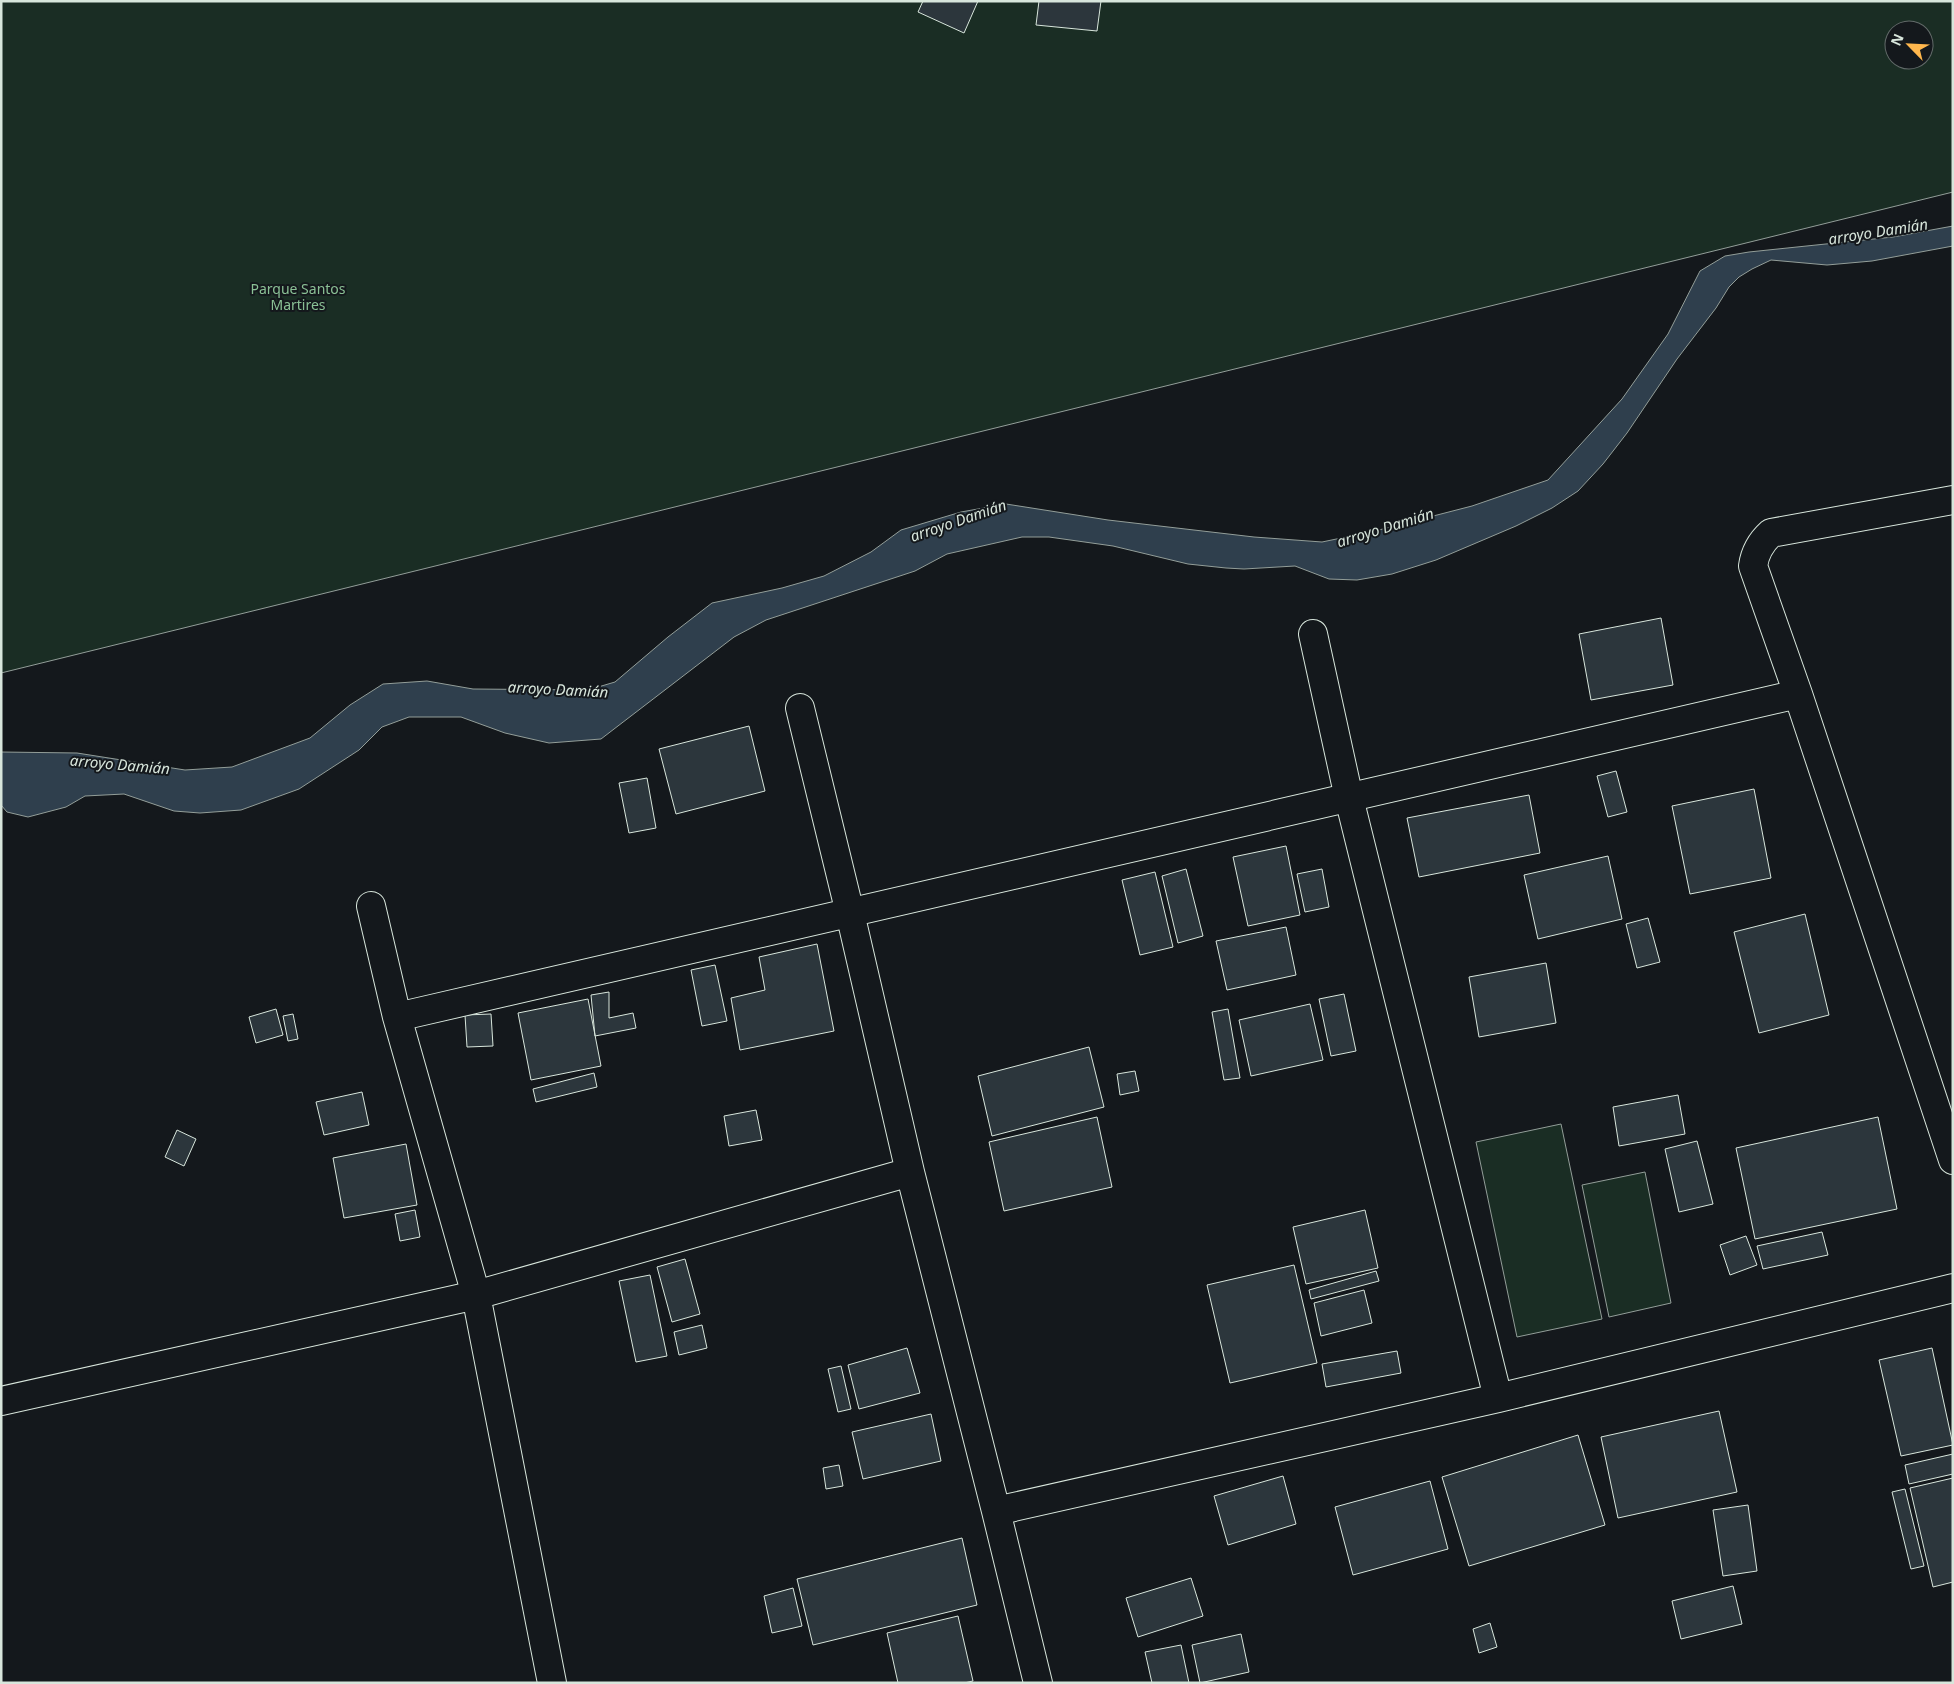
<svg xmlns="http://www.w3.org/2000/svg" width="1954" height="1684" viewBox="0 0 1954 1684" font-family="'Noto Sans',sans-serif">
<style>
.green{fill:#1a2d24;stroke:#939e99;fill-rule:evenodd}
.water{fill:#2f3f4d;stroke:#939e99}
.building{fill:#2c363c;stroke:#d8e6dc}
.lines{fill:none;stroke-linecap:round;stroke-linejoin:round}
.minor-casing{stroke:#d8e6dc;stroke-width:30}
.minor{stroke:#14181c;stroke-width:28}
.labels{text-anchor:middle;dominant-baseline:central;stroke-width:4;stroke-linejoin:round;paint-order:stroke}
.park-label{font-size:14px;fill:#8ac095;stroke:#14181c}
.water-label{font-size:15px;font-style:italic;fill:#d8e6dc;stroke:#14181c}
</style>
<rect width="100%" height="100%" fill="#14181c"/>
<path class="green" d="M1 1H1953V192L1 673ZM1894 30H1924V60H1894Z
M1561 1124 1602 1319 1517 1337 1476 1142Z
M1645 1172 1671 1303 1609 1317 1582 1185Z"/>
<path class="water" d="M1953 226V246L1872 261 1827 265 1771 260 1752 269 1739 277 1729 287 1716 308 1677 359 1627 433 1603 464 1578 491 1552 508 1516 526 1436 560 1392 574 1357 580 1329 579 1295 566 1244 569 1226 568 1188 564 1113 546 1049 537H1022L947 554 915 571 766 620 734 637 601 739 549 743 505 733 461 717H409L382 727 359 750 299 789 241 810 200 813 174 811 124 794 85 796 66 807 28 817 7 812 1 805V752L77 753 185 770 232 767 310 738 350 705 383 684 427 681 473 689 588 690 615 682 668 637 712 603 782 588 824 576 871 552 901 530 961 512 1006 504 1108 520 1254 537 1322 542 1375 531 1472 506 1548 480 1622 399 1668 334 1700 271 1725 256 1749 252 1893 237Z"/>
<path class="building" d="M923 1H978L964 33 918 12Z
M1039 1H1101L1097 31 1036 25Z
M1661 618 1673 685 1591 700 1579 634Z
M749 726 765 791 676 814 659 749Z
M1616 771 1627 812 1608 817 1597 776Z
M647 778 656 828 629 833 619 783Z
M1754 789 1771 878 1690 894 1672 806Z
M1529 795 1540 853 1419 877 1407 818Z
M1286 846 1300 915 1248 926 1233 857Z
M1608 856 1622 919 1538 939 1524 875Z
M1186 869 1203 936 1178 943 1162 876Z
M1322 869 1329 907 1305 912 1297 874Z
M1155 872 1173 947 1140 955 1122 880Z
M1805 914 1829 1015 1759 1033 1734 932Z
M1648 918 1660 962 1637 968 1626 924Z
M1286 927 1296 975 1227 990 1216 941Z
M817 944 834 1031 740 1050 731 998 765 990 759 957Z
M1546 963 1556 1023 1479 1037 1469 977Z
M715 965 727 1021 702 1026 691 970Z
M609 992V1018L633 1013 636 1028 595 1036 591 995Z
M1344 994 1356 1051 1331 1056 1319 999Z
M588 999 601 1066 531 1080 518 1013Z
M1310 1004 1323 1060 1251 1076 1239 1020Z
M276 1009 283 1035 256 1043 249 1017Z
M1228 1009 1240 1078 1224 1080 1212 1012Z
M293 1014 298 1039 288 1041 283 1016Z
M491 1014 493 1046 467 1047 465 1015Z
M1089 1047 1104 1107 992 1136 978 1076Z
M1135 1071 1139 1091 1120 1095 1117 1074Z
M594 1073 597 1087 536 1102 533 1089Z
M362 1092 369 1125 324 1135 316 1102Z
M1678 1095 1685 1134 1619 1146 1613 1107Z
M756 1110 762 1140 729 1146 724 1116Z
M1097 1117 1112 1187 1004 1211 989 1142Z
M1878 1117 1897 1209 1755 1239 1736 1148Z
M177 1130 196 1139 184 1166 165 1157Z
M1697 1141 1713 1204 1679 1212 1665 1149Z
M406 1144 417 1205 344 1218 333 1158Z
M415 1210 420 1237 400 1241 395 1214Z
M1365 1210 1378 1268 1306 1284 1293 1227Z
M1822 1232 1828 1255 1763 1269 1757 1246Z
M1746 1236 1757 1265 1730 1275 1720 1245Z
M685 1259 700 1314 672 1322 657 1267Z
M1294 1265 1317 1363 1230 1383 1207 1285Z
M1376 1271 1379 1281 1311 1299 1309 1290Z
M650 1275 667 1356 636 1362 619 1281Z
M1364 1290 1372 1323 1321 1336 1314 1303Z
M702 1325 707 1348 679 1355 674 1332Z
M907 1348 920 1393 859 1409 848 1365Z
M1932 1348 1953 1445 1901 1456 1879 1360Z
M1397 1351 1401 1373 1326 1387 1322 1364Z
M841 1366 851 1409 838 1412 828 1369Z
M1719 1411 1737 1492 1618 1518 1601 1437Z
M931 1414 941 1461 863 1479 852 1432Z
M1578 1435 1605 1525 1469 1566 1442 1477Z
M1953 1454V1474L1909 1484 1905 1465Z
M839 1465 843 1486 826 1489 823 1468Z
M1283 1476 1296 1524 1228 1545 1214 1496Z
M1953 1478V1582L1933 1587 1910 1488Z
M1430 1481 1448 1549 1353 1575 1335 1507Z
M1905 1489 1924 1566 1911 1569 1892 1492Z
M1748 1505 1757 1571 1723 1576 1713 1510Z
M962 1538 977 1605 813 1645 797 1579Z
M1191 1578 1203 1616 1138 1637 1126 1598Z
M1733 1586 1742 1624 1681 1639 1672 1601Z
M793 1588 802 1626 772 1633 764 1596Z
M958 1616 973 1681 964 1683H898L887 1633Z
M1490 1623 1497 1647 1479 1653 1473 1629Z
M1241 1634 1249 1672 1200 1683 1192 1645Z
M1181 1645 1189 1683H1152L1145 1652Z"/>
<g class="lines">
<g class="minor-casing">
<path id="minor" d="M1953 500 1771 533C1761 542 1755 552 1753 566L1798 694 1953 1160
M1313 634 1349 798 1498 1398
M800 708 850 913 910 1172 996 1511 1038 1683
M371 906 397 1017 476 1295 552 1683
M397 1017 1798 694
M1 1401 476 1295 910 1172
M996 1511 1498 1398 1953 1288"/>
</g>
<use href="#minor" class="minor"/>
</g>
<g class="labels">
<g class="park-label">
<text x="298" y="288">Parque Santos<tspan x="298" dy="16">Martires</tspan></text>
</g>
<g class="water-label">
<text transform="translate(1878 231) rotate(-9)">arroyo Damián</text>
<text transform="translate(958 520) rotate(-19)">arroyo Damián</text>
<text transform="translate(1385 527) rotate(-17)">arroyo Damián</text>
<text transform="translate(558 689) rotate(3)">arroyo Damián</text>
<text transform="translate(120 764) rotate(5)">arroyo Damián</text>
</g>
</g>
<rect width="1954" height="1684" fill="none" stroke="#d8e6dc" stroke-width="5"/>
<g transform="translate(1909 45) rotate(294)"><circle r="24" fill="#14181c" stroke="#626a69"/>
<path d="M0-4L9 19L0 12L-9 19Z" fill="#ffb74d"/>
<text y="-8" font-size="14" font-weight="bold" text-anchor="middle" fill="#d8e6dc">N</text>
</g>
</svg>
